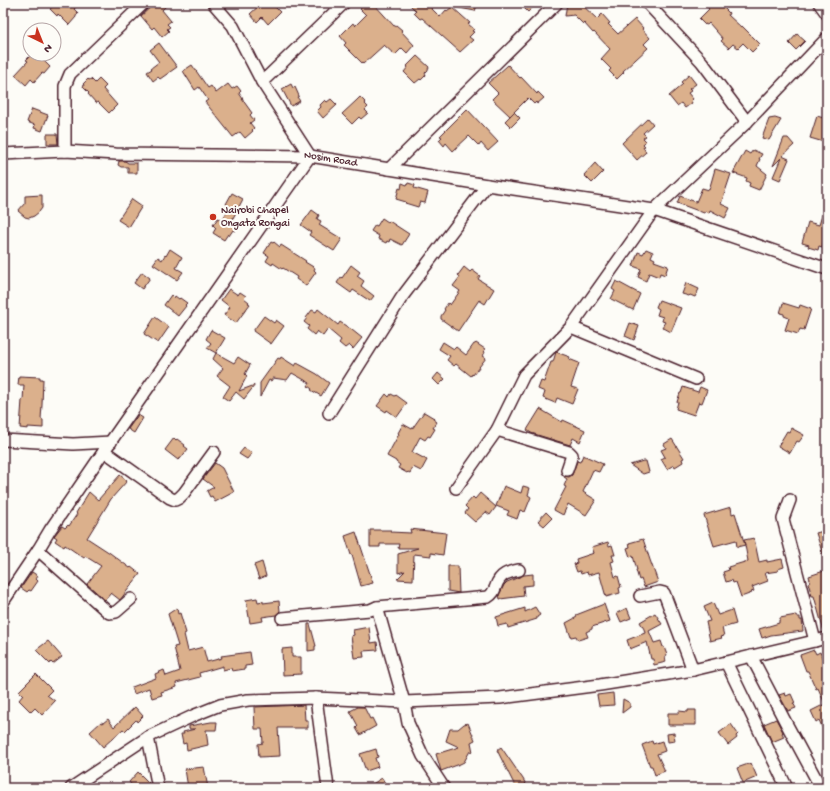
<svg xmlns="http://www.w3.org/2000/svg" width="830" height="791" viewBox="0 0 830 791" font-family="'Gochi Hand',sans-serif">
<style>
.building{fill:#dbb08c;stroke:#4a1f2b}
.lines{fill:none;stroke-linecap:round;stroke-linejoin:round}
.minor-casing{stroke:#4a1f2b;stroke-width:14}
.minor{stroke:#fdfcf7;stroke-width:11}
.poi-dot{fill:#c8321e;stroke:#fdfcf7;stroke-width:1.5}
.labels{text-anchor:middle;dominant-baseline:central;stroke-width:4;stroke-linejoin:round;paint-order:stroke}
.street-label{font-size:11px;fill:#4a1f2b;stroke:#fdfcf7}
.poi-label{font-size:11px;fill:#4a1f2b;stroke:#fdfcf7;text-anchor:start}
</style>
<rect width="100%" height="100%" fill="#fdfcf7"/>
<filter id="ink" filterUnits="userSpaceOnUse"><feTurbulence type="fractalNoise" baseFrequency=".025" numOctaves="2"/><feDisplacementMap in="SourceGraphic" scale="8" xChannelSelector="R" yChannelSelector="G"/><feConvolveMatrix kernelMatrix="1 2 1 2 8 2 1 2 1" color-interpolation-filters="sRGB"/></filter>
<g filter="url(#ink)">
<path class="building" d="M56 3H80L74 9 78 13 76 16V17L69 25 58 14 57 16 50 9Z
M155 3H169L162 10 171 21 167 24 170 27 167 29 169 31 162 37 154 27 152 29 141 16Z
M262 3H271L280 12 268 24 262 17 257 22 250 14Z
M366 3H373L394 26 396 25 402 30 401 31 414 45 407 53 402 48 395 55 384 45 363 64 344 45 346 43 340 36 353 23 355 26 366 15 360 9Z
M408 3H426L440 17 446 10 447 11 452 7 470 23 468 24 474 29 472 31 474 32 469 37 473 40 460 52 422 18 420 19 414 13 416 11Z
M454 3H478L475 11 454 7Z
M519 3H537L528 12Z
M567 3H580L597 19 602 14 610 23 608 24 618 34 635 19 643 28 642 29 650 38 644 44 648 48 623 71 624 72 617 79 609 71 611 69 601 59 610 49 594 32 593 33 584 23 583 24 574 15 565 16Z
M703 3H719L729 13 728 15 741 27 742 26 760 44 752 52 743 43 738 48 733 44 729 48 721 41 723 39 709 23 707 25 705 24V25L699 19 709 9Z
M797 34 805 41 796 50 789 43Z
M159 43 177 67 160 79 158 77 153 81 147 72 152 69 151 68 159 62 150 50Z
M32 54H37L50 67 44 74 42 73 34 82 31 79 26 85 15 75 28 61 26 60Z
M417 56 429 67 428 69V70L425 73 426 75 421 80 420 79 415 83 404 72 408 67 407 66Z
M192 65 208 88 211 86 216 93 228 84 232 89 237 86 241 91 239 93 243 99H242L252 113 250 115 254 120 250 123 254 128 252 130 253 131 245 138 240 132 233 137 205 102 208 100 199 87 195 90 183 71Z
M508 65 520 78 521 77 537 94 538 92 544 98 537 104 536 102 534 104 528 98 510 116 492 99 498 93 488 83Z
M689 75 696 84 689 89 691 91 688 93 693 99 691 101 692 103 685 108 681 103 677 106 669 96 683 84 681 82Z
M88 79 89 80 91 79 95 83 99 79 106 86 103 89 117 105 109 113 98 102 96 103 88 94 89 93 83 87 84 85 83 84Z
M291 84 293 88 295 87 299 96 297 97 300 101 291 106 282 89Z
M360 97 366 103 365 104 368 107 365 110 368 113 361 119 359 117 352 124 342 114 357 100Z
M331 99 337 105 323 118 317 111 321 107 320 105 325 100 327 102Z
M32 109 48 115 42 131 34 128 35 125 27 122Z
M467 109 498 142 488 151 481 143 479 146 469 136 453 151 446 143 444 146 439 140 442 137 440 136Z
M514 112 520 118 511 127 505 121Z
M817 116 827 119V143L810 138Z
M648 118 653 124 643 133 646 136 643 138 646 141 643 144 645 146 643 147 646 152 637 160 622 143Z
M775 118 781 120 769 140 762 138 769 119Z
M47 134H57L58 144H47Z
M784 138H788L794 145 782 156 789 159 780 180 773 177 781 158 773 166Z
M753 150 762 154 759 159H760L757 166 767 174 759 190 749 186 750 183 746 181 747 178 733 173 745 151 750 154Z
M119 161H125L128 163H137V173H128V167H121L118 165Z
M595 163 603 172 592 183 584 175Z
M715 169 731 174 721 204 730 208 725 218 710 210 709 213 705 211 704 213 677 203 680 196 696 202 702 188 709 190Z
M402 183 407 185 408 183 415 185 414 188 428 192 425 203 420 202 418 207 405 203 406 202 396 199 399 188 401 189Z
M232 193 243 199 232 220 240 225 235 231 233 230 229 236 228 234 224 240 213 233 216 228 213 225 218 218 222 220 230 207 226 204Z
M42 195V208L39 212 34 216 29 218 25 217 18 211 25 203V196Z
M132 199 142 206 129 227 118 220Z
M825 206H827V231L822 247 819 246 818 250 808 247 809 245 802 243 808 222 819 225Z
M312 210 319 215 317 219 321 221 319 225 342 239 334 251 309 235 311 232 301 225Z
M382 218 388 222 389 221 409 234 402 245 390 239 389 242 387 241 386 243 378 239 379 236 371 231 375 225 377 226Z
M271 242 273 243 274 242 280 247 281 245 306 261 305 262 315 268 314 270 316 272 306 286 296 279 297 277 283 268 282 269 273 263 272 265 266 261 269 256 264 253Z
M170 249 182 257 176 268 183 272 177 280 153 264 158 257 162 260 165 255 166 256Z
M646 249 653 252 651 257 655 259 654 261 668 266 665 275 660 273 659 277 649 273 646 281 638 277 641 269 633 266 638 252 643 254Z
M351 265 360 272 357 276 364 281 361 286 374 296 370 301 353 290 351 293 337 283 341 277 342 278Z
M464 267 470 272 472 270 480 276 478 279 494 289 485 304 479 300 458 331 441 319V316L445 310 444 309 448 303 450 305 460 291 453 286 460 277 458 275Z
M142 272 150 278 142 289 134 283Z
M616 281 640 294 633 310 611 299 615 291 612 289Z
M686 283 699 289 695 297 690 295 689 296 682 294Z
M229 289 238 295 240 292 246 296 244 298 249 302 248 303 250 304 236 323 224 315 230 307 221 300Z
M171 295 174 298 175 296 179 299 180 298 187 303 185 305 186 306 178 316 164 305Z
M659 300 681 308 671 332 662 327 665 322 662 321 663 317 657 315 659 309 656 307Z
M783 303 799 308 800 305 811 309 804 330 800 329 798 334 785 330 789 318 784 316V314L780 313Z
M318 309 338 325 340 322 352 330 362 338 353 349 349 345 345 348 339 343 341 340 328 329 323 336 317 331 314 335 307 329 309 326 304 322 307 318H306L312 310 316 312Z
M264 316 274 323 276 320 284 326 271 344 253 331Z
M155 317 169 327 158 343 144 334Z
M630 323 639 326 634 340 625 336Z
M211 330 225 338 216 353 207 348 211 343 206 339Z
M443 342 454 349 456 347 466 355 474 344H475L476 343 485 349 484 351 485 352 483 356 486 358 473 375 472 374 471 376 456 364 454 366 447 360 450 356 439 349Z
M556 352 570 357 569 359 579 363 571 387 578 389 572 404 557 398 555 403 543 398 545 392 538 389 541 381 544 382 551 362H553Z
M216 353 234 363 238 357 250 365 245 374 247 376 239 391 255 385 244 399 236 392 229 401 223 397 230 386 217 376 223 368 213 359Z
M281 357 295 366 297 363 317 374 329 383 321 396 311 390 312 389 308 386 310 383 292 373 287 380 273 378 271 381 269 380 260 397V383L278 358 280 359Z
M438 373 445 379 439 385 433 379Z
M19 376 40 377V379H43L42 405 41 419 43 420V428L28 427V429L20 428 22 400H23L24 385H18Z
M683 387 698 392 700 387 707 390 702 403 699 402 694 415 676 409 678 402H677L680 393H681Z
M386 394 389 397 391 394 395 396 396 395 407 403 397 417 387 410 386 412 377 406Z
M540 409 562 422 563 420 585 430 580 442 573 438 570 445 531 433 527 430Z
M424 412 434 418 433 419 437 422 433 428 435 429 430 437 428 436 425 440 420 437 412 452 427 460 421 471 413 467 410 473 408 472 407 473 398 468 400 465 396 462V461L387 456 399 434 398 433 403 424 412 429Z
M138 415 143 418 134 433 128 429Z
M791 428 804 435 799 442 797 441 790 453 778 446 787 431 789 432Z
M174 438 176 440 177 439 185 445 184 446 188 449 180 459H179L178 460 165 450Z
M672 439 684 458 682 459 683 462 675 467 674 465 667 469 661 459 665 457 661 450 666 448 664 444Z
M244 448 252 453 247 459 239 454Z
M583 455 603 464 599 472 593 470 583 492 596 500 586 515 568 504 563 515 554 510 566 487 564 486 567 479 564 477V476L569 477 572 475 577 461 580 462Z
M643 461H646L649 472 643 474 630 465Z
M215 463 222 468 234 492 215 502 212 496 210 497 207 491 214 487 203 479Z
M120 475 127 481 111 499 87 538 110 553 130 568 131 567 140 574 120 600 111 593 105 600 87 584 101 566 85 556 84 558 65 545 64 547 55 541 57 538 54 536 62 526 65 528 68 525 69 526 77 514 76 513 89 492 98 500Z
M504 486 521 493 523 486 530 488 528 495 531 497 525 512 520 510 517 519 507 515 509 511 496 506Z
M480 493 496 507 490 515 486 512 475 522 465 513 468 509 465 506 473 497 475 499Z
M731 507 732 514 735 513 745 545 737 547 736 540 714 546 704 515Z
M546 512 552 518 544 526 538 521Z
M410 529 446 533 443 555 431 553V556L414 554 413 580 397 579 405 571 398 573V554L418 548H398L399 544H380V547H370V530H391L390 532 411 533Z
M827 530V563L826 564 816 533Z
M356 532 373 583 361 586 352 555H351L345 536Z
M754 538 759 562 767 560V562L782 559 784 567 778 569V571L765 573 768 581 752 587 754 591 751 592 752 593 741 597 736 582 733 583 732 580 726 582 723 572 729 570 728 567 748 561 744 540Z
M643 539 650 560 658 582 644 587 641 579 639 580 636 570H637L633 556 630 557 627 548 630 547 629 543Z
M608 542 609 546 612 545 615 555H612L614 561 611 562 615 577 618 576 621 587 619 588 620 593 606 597 599 572 588 575 587 572 581 574 580 571 577 572 574 564 577 563 576 559 594 553 592 547Z
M262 562 266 576 259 579 254 565Z
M448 566H458L459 593 448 591Z
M827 570V631L824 632 814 596H812L808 583 810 582 809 580H810L809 576Z
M32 572 38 576 36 579 38 581 31 591 29 590 27 592 21 588Z
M533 574V585L523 586 524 596 500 599 499 595 504 585 507 582 524 575Z
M257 598 258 602 263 601V603L279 601 280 611 276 615 262 617 263 621 250 623 246 600Z
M713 603 718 615 732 610 736 624 722 628 724 636 721 637 722 638 710 641 706 622 710 621 704 607Z
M604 604 610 621 592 627V629L586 632 588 637 578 640 576 636 571 637 566 623 577 617 576 615Z
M535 607 540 615 537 617V619L508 628 507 624 498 626 496 617 525 608V612Z
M177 608 178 614 180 613 186 633 184 634 188 651 203 647 207 662 222 658 221 656 250 652 252 665 245 666V669L232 671 231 668 223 670V666L199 673 200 677 176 683 177 687 161 692 162 695 152 698 149 688 134 694 132 687 156 678 155 674 164 670 166 676 180 671 174 647 178 646 168 614Z
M627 608 631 618 621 622 617 613Z
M655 613 662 624 649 631 654 643 661 641 663 647H664L667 655 665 656 666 662 654 665 653 659H651L647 642 630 649 627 640 645 633 644 629 640 622Z
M796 615 797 617H800V620H802L803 631 771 635 762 638 759 629 779 623V620H780V618Z
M308 624H310L316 646H315V650L308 651Z
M369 627 371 643 377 642 378 650 363 651 364 657 354 658 351 636 354 635 353 630Z
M48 641 62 657 53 664 51 662 50 664 36 650Z
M292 648V657H301V674L283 675 282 649Z
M814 650 816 654 820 652 827 671V738L819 720 816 722 811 711 825 704 818 688 816 689 808 671H806L800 655Z
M36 674 52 690 47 695 55 701 42 715 35 708 31 712 19 700 23 695 19 691Z
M613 693 614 705 599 706 597 695Z
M785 693 786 696 791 694 795 703H793L796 708 788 711 779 695Z
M623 699 630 703V707L622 713Z
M304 705 305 720H308V728H278L280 756 259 757 258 744 263 743 262 729H255L254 707Z
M135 707 143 716 137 722 136 720 125 731 123 729 103 747 90 732 101 722 103 723 108 719 114 727Z
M358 707H364L370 719 372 718 376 726 360 735 356 728 358 726 350 711Z
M688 710H696V725H668V713H679V711L688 712Z
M776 719 783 732 782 733 784 737 772 742 764 724Z
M211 722H217L216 730H206L208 745 187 750 186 743 183 744 181 734H184L183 732 195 729H189V726Z
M468 723 475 740 471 742 473 752 470 751 464 762 460 764 441 771 436 754 459 747 446 741 450 729H458L464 724Z
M731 724 738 734 736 736 737 738 728 745 719 733Z
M674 733 675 741 668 742 667 734Z
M652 741 653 744 662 741 665 751 657 754 665 771 655 775 652 766H650L642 745Z
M501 747 523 779 528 788H516L497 750Z
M376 749 378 757 375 758 378 767 366 771 360 754Z
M751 763 757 777 743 783 737 768Z
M204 767 208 788H188L185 769Z
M138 772 149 783 144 788H134L129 782Z
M382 778 388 788H366Z"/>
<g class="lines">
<g class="minor-casing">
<g id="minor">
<path d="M647 3 702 62 747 122"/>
<path d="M819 3 827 14"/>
<path d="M262 82 344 3"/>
<path d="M65 151V86L70 74 144 3"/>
<path id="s1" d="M3 154 65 151 116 154 310 156 487 185 654 210 827 269"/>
<path d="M389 169 557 3"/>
<path d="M571 327 696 379"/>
<path d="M329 413 402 297 487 185"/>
<path d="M497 430 569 452 572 455 567 470"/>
<path d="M3 440 73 444 111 442"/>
<path d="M104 451 170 498 175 500 179 498 184 493 214 452"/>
<path d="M456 488 497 430 524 375 571 327 654 210 747 122 827 38"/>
<path d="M790 500 783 519 815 641"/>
<path d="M38 550 109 613 116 612 131 599"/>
<path d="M640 596 660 592 664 593 693 670"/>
<path d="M3 602 38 550 50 530 104 451 310 156 262 82 233 26 213 3"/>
<path d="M377 607 488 597C493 594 494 591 496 586 500 574 508 572 519 570"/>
<path d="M282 618 370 610 377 607 404 702 408 723 423 756 444 788"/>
<path d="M751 656 786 723 821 788"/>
<path d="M726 662 786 786"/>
<path d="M316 698 328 788"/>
<path d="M148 737 158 788"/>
<path d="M71 788 148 737 195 715 220 705 248 700 316 698 404 702 500 698 600 685 693 670 827 638"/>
</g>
</g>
<use href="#minor" class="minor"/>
</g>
</g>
<circle class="poi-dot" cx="213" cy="217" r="4"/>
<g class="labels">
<g class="street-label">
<text stroke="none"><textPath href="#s1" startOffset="328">Nosim Road</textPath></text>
</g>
<g class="poi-label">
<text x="221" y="211">Nairobi Chapel<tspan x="221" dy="13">Ongata Rongai</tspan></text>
</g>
</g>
<rect width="830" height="791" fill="none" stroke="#fdfcf7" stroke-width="16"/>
<rect x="8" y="8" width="814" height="775" fill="none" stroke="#4a1f2b" stroke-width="1.5" filter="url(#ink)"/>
<g transform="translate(42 42) rotate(137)"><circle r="19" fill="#fdfcf7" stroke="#b5a4a5"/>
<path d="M0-3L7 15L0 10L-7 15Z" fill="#c8321e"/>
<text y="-6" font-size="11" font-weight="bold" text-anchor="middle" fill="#4a1f2b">N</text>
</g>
</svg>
